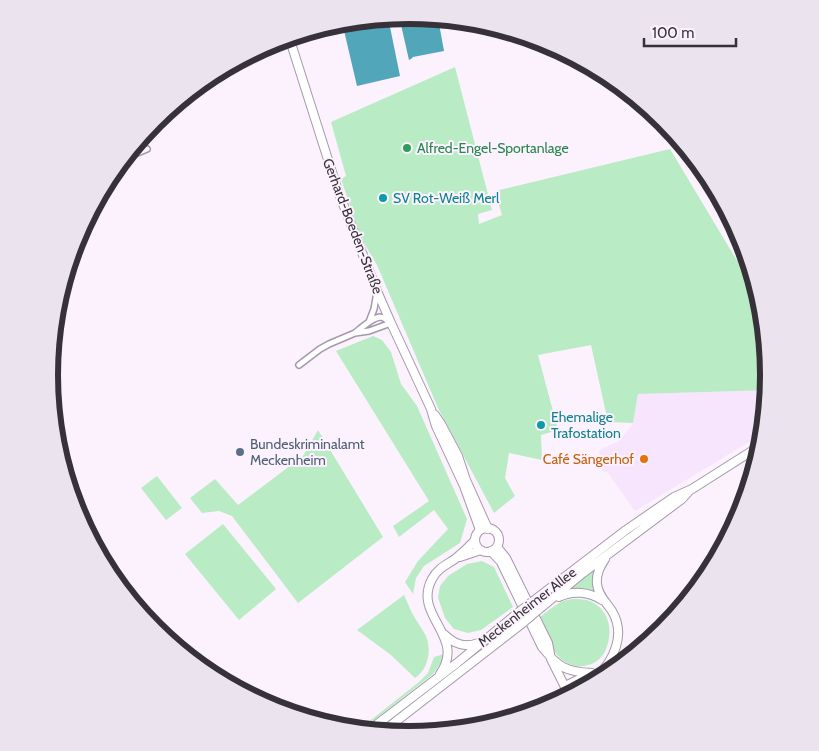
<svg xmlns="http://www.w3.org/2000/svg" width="819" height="751" viewBox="0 0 819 751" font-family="Cabin,sans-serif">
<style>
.built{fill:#f7e5fe}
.green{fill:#b9ebc5}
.water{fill:#52a6ba}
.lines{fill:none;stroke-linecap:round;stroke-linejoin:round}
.stream{stroke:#52a6ba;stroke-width:2}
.street-casing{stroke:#a598aa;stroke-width:8}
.secondary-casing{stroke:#a598aa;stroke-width:10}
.street{stroke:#fff;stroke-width:5}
.secondary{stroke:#fff;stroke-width:8}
.secondary-bridge-casing{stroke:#a598aa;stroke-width:10;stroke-linecap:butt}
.secondary-bridge{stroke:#fff;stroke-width:8}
.leisure-dot{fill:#2e9e5b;stroke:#fbf2fe;stroke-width:2}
.culture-dot{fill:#0f9aa8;stroke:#fbf2fe;stroke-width:2}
.service-dot{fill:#5c6f8a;stroke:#fbf2fe;stroke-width:2}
.food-dot{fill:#e8710a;stroke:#fbf2fe;stroke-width:2}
.labels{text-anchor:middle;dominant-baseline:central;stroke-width:4;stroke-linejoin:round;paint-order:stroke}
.leisure-label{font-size:14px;fill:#27864d;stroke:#fbf2fe;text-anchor:start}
.culture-label{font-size:14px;fill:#0d838f;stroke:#fbf2fe;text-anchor:start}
.street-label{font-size:14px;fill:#373239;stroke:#fbf2fe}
.service-label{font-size:14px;fill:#4e5e75;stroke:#fbf2fe;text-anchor:start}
.food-label{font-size:14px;fill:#c56008;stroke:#fbf2fe;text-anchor:end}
.rim{fill:none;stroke:#373239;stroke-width:6}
</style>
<rect width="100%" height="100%" fill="#fbf2fe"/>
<path class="built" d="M769 390 764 433 635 511 608 473 601 470 599 450 619 441 633 424 638 394Z"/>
<path class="green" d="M455 67 492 210 478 214 479 224 502 215 495 191 670 149 763 304 770 376 769 390 638 394 633 423 608 422 591 345 538 355 558 430 541 435 542 460 509 453 505 478 515 496 494 513 438 408 377 265 361 238 341 179 346 176 331 122Z
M373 336 382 340 391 352 401 384 417 406 467 519 460 543 424 566 416 578 413 594 405 582 418 561 448 529 434 510 399 537 393 526 429 501 336 351Z
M318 430 383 537 298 603 232 516 219 511 202 513 190 498 215 479 238 505 303 456Z
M157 476 182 508 166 520 141 488Z
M223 524 276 589 239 620 185 554Z
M482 561 494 567 513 607 481 630 468 633 454 629 445 618 438 598 440 586 448 576 467 564Z
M596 568V593L582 590H568Z
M404 595C407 601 409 607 412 613 416 621 422 628 426 636 432 651 428 669 415 678L391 655 357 630Z
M573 599C579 599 586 599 592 602 610 611 613 632 606 649 605 651 604 654 602 656 591 670 569 669 558 656 551 648 545 628 540 617 551 609 559 600 573 599Z
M444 654 443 660 433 674 360 731H357L419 682 428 673 434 657Z"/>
<path class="water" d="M410 15 438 18 444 51 413 57 411 59 409 60 399 16Z
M388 17 400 76 357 86 342 22Z"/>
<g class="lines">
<path class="stream" d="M747 468 752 481"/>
<g class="street-casing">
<path id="street" d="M123 159 147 149
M66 272 72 270 69 263
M369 322 374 309 377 292
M355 333C361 328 372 318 380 317 384 317 387 320 390 323
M299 365 320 349 329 344 355 333 369 331 391 323"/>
</g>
<g class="secondary-casing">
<path id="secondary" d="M289 37 338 191 377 291 391 323 431 409 436 426 464 486 480 530
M435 415 441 424 458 456 466 480 488 529
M475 540a12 12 0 1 1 24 0a12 12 0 1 1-24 0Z
M497 547 506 558 548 643 551 659 570 697
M491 551 501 562 542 647C558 667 566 672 592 673
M460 557 481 550
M559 597C573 590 589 592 602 600
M532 602 626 530 674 497 692 489 763 444
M537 611 583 573 682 499 690 490
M445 635C454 644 466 648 478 643
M440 674C467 636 412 616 432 579 437 569 446 565 455 559 462 553 469 547 475 540
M565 686C577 691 586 686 596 677 614 661 626 634 612 611 606 602 598 595 597 584 596 574 600 567 605 559
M565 686 590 674
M367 732 457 663 519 612
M381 733 524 622"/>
</g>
<use href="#street" class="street"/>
<use href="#secondary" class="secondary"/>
<g class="secondary-bridge-casing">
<path id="secondary-bridge" d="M519 612 532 602
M524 622 537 611"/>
</g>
<use href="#secondary-bridge" class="secondary-bridge"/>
</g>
<circle class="leisure-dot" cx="407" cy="148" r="5"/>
<g class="culture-dot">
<circle cx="383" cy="198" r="5"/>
<circle cx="541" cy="425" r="5"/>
</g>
<circle class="service-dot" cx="240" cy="452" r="5"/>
<circle class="food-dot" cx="644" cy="459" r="5"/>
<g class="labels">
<g class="leisure-label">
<text x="417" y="148">Alfred-Engel-Sportanlage</text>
</g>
<g class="culture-label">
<text x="393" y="198">SV Rot-Weiß Merl</text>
<text x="551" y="417">Ehemalige<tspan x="551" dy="16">Trafostation</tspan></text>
</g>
<g class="street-label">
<text transform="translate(353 226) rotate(69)">Gerhard-Boeden-Straße</text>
<text transform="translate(527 607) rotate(-38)">Meckenheimer Allee</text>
</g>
<g class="service-label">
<text x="250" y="444">Bundeskriminalamt<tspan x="250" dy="16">Meckenheim</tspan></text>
</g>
<g class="food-label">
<text x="634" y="459">Café Sängerhof</text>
</g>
</g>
<path d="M0 0H819V751H0ZM58 375a351 351 0 1 1 702 0a351 351 0 1 1-702 0Z" fill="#ebe3ee" fill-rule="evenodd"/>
<path class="rim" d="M58 375a351 351 0 1 1 702 0a351 351 0 1 1-702 0Z"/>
<path d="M644 38v8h92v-8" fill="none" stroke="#373239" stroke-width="2.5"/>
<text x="652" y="38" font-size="15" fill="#373239" stroke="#fbf2fe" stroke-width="4" paint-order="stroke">100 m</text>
</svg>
